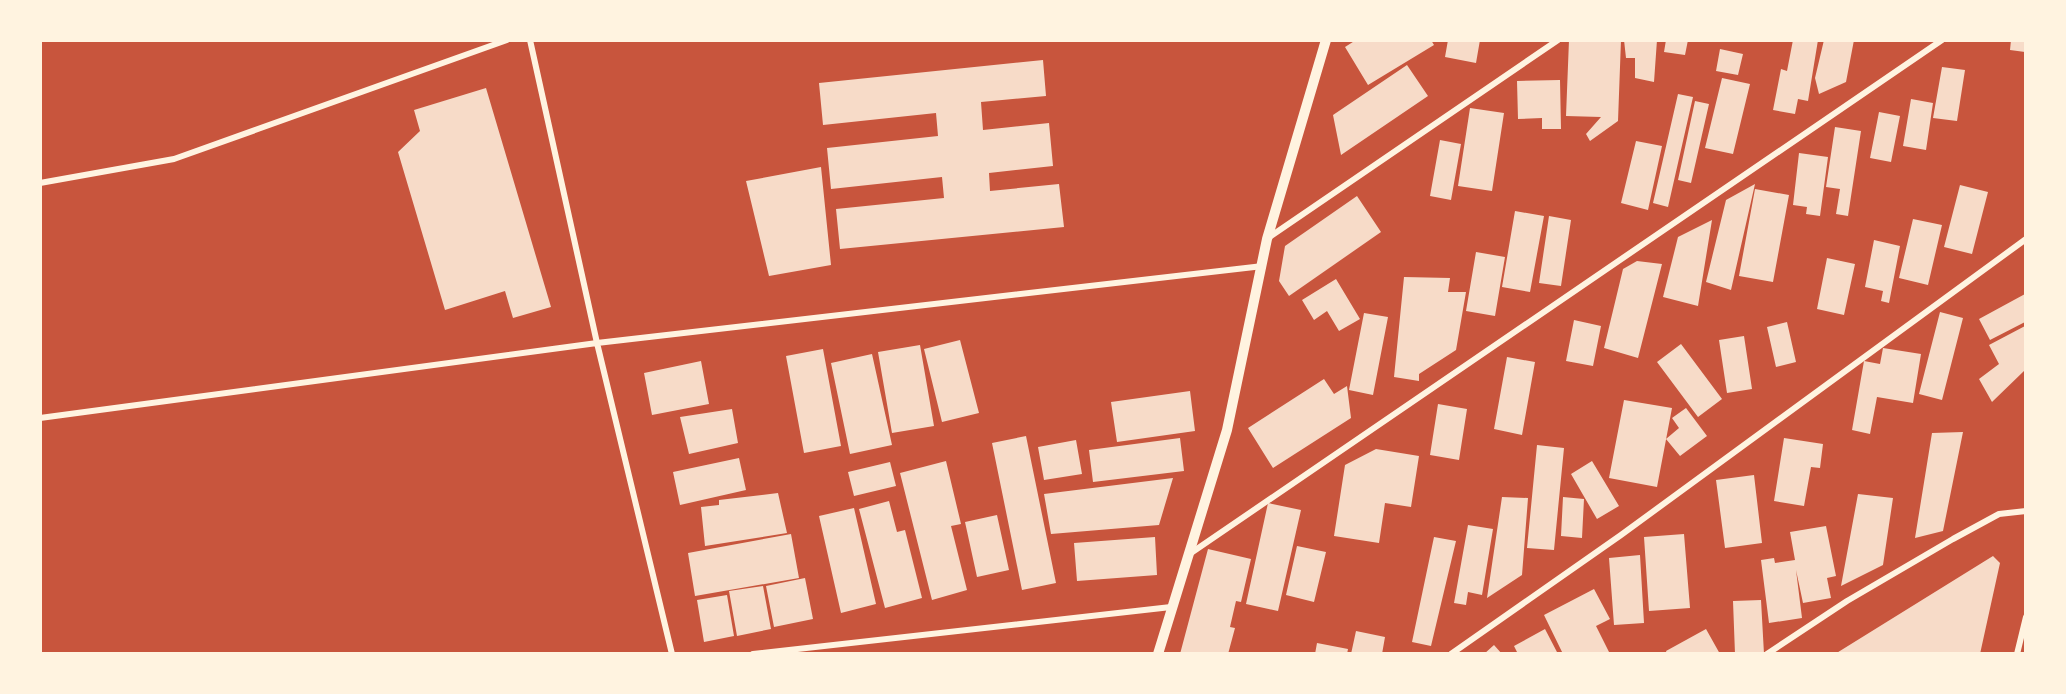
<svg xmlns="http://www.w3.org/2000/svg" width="2066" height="694" viewBox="0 0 2066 694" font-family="'Exo 2',sans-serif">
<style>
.building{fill:#f7dbc8}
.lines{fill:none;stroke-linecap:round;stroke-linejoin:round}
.minor{stroke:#fff3e0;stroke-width:6}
.tertiary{stroke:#fff3e0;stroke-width:10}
</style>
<rect width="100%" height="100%" fill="#c8553d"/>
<path class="building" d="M1356 40H1431L1434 45 1368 85 1345 47Z
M1448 40H1480L1476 63 1445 57Z
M1569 40H1621L1618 121 1590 141 1586 134 1601 117 1566 116Z
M1624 40H1657L1654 82 1635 78V58H1626Z
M1666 40H1688L1685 55 1664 52Z
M1793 40H1818L1808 101 1798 99 1795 114 1773 110 1781 69 1787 71Z
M1824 40H1854L1846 82 1819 94 1815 78Z
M2011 40H2025V52L2010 50Z
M1720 49 1743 54 1738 75 1716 71Z
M1043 60 1046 96 981 102 983 130 1049 123 1053 166 989 173 990 191 1059 184 1064 227 840 249 836 209 944 198 942 177 831 189 827 148 938 136 936 113 823 125 819 83Z
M1407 65 1428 96 1341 155 1333 115Z
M1942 67 1965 70 1957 121 1933 118Z
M1722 78 1750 84 1733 154 1705 148Z
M1560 80 1561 129H1542V118L1518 119 1517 81Z
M486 88 551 307 513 318 505 291 445 310 398 152 420 131 414 110Z
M1678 94 1693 97 1668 207 1653 203Z
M1911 99 1933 103 1926 150 1903 146Z
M1695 101 1709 104 1691 183 1678 180Z
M1470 108 1504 113 1492 191 1458 186Z
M1879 112 1900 116 1891 162 1870 158Z
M1835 127 1861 131 1848 216 1836 214 1840 189 1826 187Z
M1440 140 1461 144 1451 200 1430 196Z
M1636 141 1662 146 1648 210 1621 203Z
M1799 153 1828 157 1820 216 1806 214 1807 207 1793 205Z
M821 167 831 265 769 276 746 181Z
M1755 184 1731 290 1706 282 1726 200Z
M1960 185 1988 192 1972 254 1944 247Z
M1755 189 1789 195 1773 282 1739 276Z
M1357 196 1381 232 1289 296 1279 281 1285 246Z
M1515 211 1544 216 1530 292 1502 287Z
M1549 216 1571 220 1561 286 1539 283Z
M1913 219 1942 225 1928 285 1899 278Z
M1712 220 1698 306 1663 297 1678 237Z
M1874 240 1900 246 1889 303 1881 301 1883 291 1865 287Z
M1476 252 1505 257 1495 316 1466 311Z
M1827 258 1855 264 1844 315 1817 309Z
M1637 261 1662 264 1638 358 1604 348 1623 269Z
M1404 277 1450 278 1448 292H1466L1456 350 1419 374V381L1394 377Z
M1336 279 1360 319 1339 331 1327 311 1314 320 1302 300Z
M2025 294V322L1990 340 1979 319Z
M1940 312 1963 318 1942 400 1919 394Z
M1364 313 1388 317 1373 395 1349 390Z
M1574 320 1601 326 1593 366 1566 361Z
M1787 322 1796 362 1776 367 1767 327Z
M2025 326V370L1992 402 1979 379 1999 364 1989 345Z
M1744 336 1752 389 1727 393 1719 340Z
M960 340 979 413 942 422 924 349Z
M1681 344 1722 399 1698 417 1657 362Z
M920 345 934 426 892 433 878 352Z
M1883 348 1921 354 1913 403 1877 397 1870 434 1852 430 1864 361 1880 364Z
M823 349 841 446 804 453 786 356Z
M872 354 892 445 850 454 831 363Z
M1507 357 1535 362 1522 435 1494 429Z
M701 361 709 404 652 415 644 373Z
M1324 379 1334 394 1347 386 1351 418 1273 468 1248 428Z
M1190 391 1195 431 1117 442 1111 402Z
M1624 400 1672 408 1657 487 1609 478Z
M1438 404 1467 409 1459 460 1430 455Z
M1686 408 1707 436 1680 456 1666 439 1679 428 1672 418Z
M732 409 738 443 689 454 680 417Z
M1963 432 1943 531 1915 538 1932 433Z
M1026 436 1056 583 1022 590 992 443Z
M1180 438 1184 471 1093 482 1089 450Z
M1784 438 1823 444 1820 468 1811 467 1804 506 1774 501Z
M1076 440 1082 474 1044 480 1038 447Z
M1537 445 1564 448 1554 550 1527 548Z
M1376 449 1419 456 1411 507 1385 503 1379 543 1334 536 1345 465Z
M739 458 746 490 680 505 673 472Z
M946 461 961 524 951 526 967 590 932 600 900 473Z
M1592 461 1619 506 1597 519 1571 474Z
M890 462 896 486 854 496 848 472Z
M1754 475 1762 543 1725 548 1716 480Z
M1173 478 1159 525 1051 534 1044 494Z
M778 493 787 533 705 546 701 507 719 505V500Z
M1858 494 1893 498 1883 565 1841 586Z
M1502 497 1528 498 1522 575 1487 598Z
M1563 497 1584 499 1582 538 1561 536Z
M889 501 897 532 905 530 922 598 885 608 859 509Z
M1268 503 1301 510 1278 611 1246 604Z
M854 508 876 604 841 613 819 516Z
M997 515 1009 570 977 577 965 522Z
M1468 525 1493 529 1482 595 1468 592 1466 605 1454 603Z
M1826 526 1836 576 1827 578 1831 598 1803 603 1796 570 1802 618 1769 623 1761 560 1774 558 1775 563 1795 560 1790 532Z
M791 534 799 578 695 596 688 553Z
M1684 534 1690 608 1649 611 1644 537Z
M1155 537 1157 575 1077 581 1074 543Z
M1434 537 1456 541 1431 646 1412 642Z
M1297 546 1326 552 1314 602 1286 595Z
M1208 549 1251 559 1241 602 1236 601 1230 627 1235 628 1228 654H1180Z
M1640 555 1644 623 1614 625 1609 558Z
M1993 556 2000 563 1980 654H1835Z
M805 578 813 619 774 627 766 586Z
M763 586 771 629 737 636 729 591Z
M1594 589 1610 619 1596 626 1610 654H1563L1544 615Z
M727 595 734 636 704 642 697 600Z
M1761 600 1764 654H1735L1733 601Z
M1545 629 1558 654H1518L1514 646Z
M1706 629 1720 654H1667L1666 651Z
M1356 631 1385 637 1382 654H1351Z
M1317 643 1348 649 1347 654H1315Z
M1494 645 1502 654H1484Z"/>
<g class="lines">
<path class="minor" d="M530 40 597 343 672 654
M40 183 174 159 507 40
M1268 238 1558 40
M40 418 597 343 1263 266
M1191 553 1942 40
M753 654 1171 607
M1451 654 1621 535 2026 239
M1767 654 1847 601 1953 539 1999 514 2026 511
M2017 654 2026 617"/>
<path class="tertiary" d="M1158 654 1227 430 1267 239 1326 40"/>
</g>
<rect width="2066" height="694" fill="none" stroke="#fff3e0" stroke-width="84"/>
</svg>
